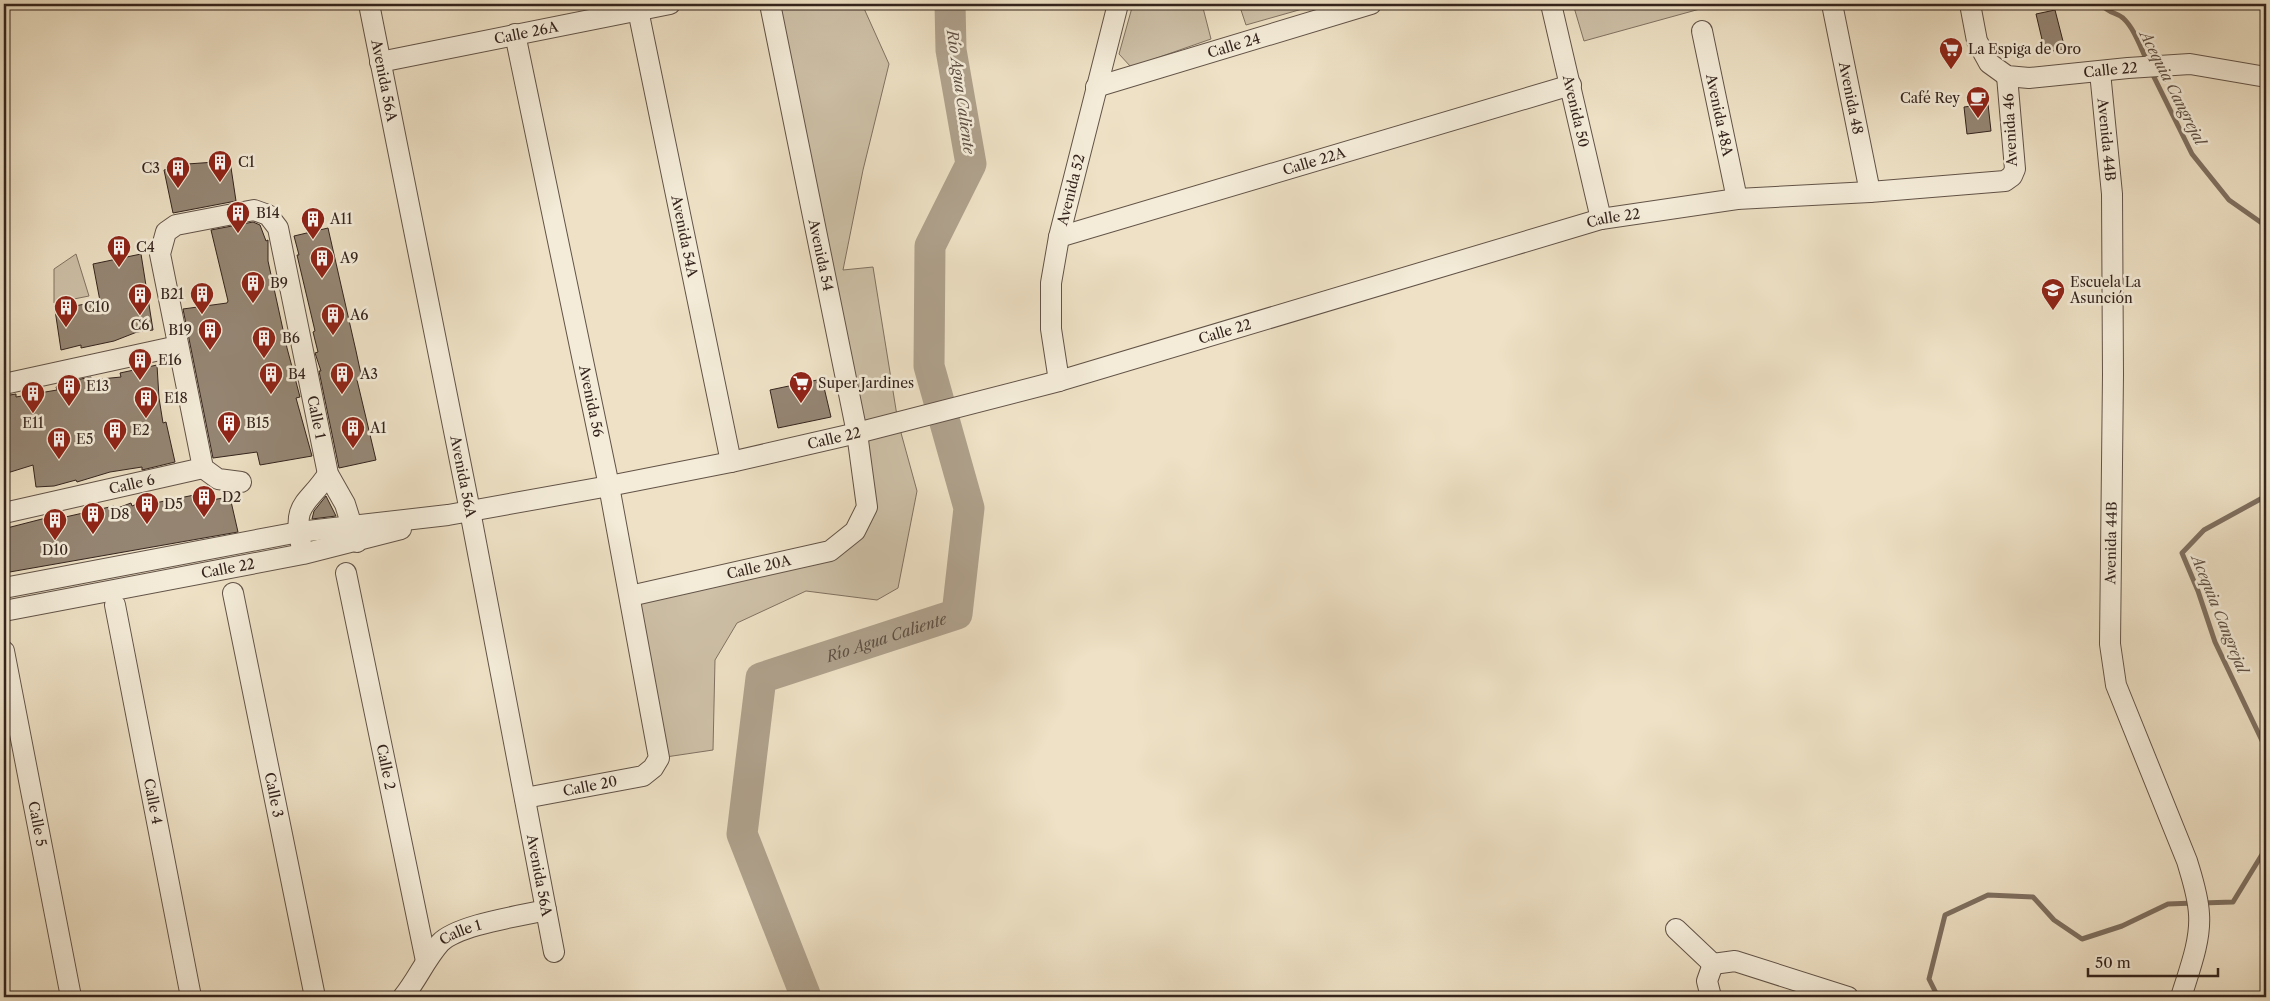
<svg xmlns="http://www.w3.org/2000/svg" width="2270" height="1001" viewBox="0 0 2270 1001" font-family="'Libre Caslon Text',serif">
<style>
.green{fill:#cec1a8;stroke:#817262}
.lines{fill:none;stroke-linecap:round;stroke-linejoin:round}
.stream{stroke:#7e6f60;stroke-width:5}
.river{stroke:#afa18c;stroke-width:31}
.building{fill:#958674;stroke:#34241d}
.minor-casing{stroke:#625347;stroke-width:22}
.minor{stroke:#f4ecd9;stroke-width:20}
.labels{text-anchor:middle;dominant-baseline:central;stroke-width:5;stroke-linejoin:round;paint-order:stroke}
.street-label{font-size:14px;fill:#34241d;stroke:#f4ecd9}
.poi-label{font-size:14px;fill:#34241d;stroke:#f4ecd9;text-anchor:start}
.water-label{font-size:15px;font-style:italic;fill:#5f5044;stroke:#f4ecd9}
</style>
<rect width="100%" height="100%" fill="#eee1c5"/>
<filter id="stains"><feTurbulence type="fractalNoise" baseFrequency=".004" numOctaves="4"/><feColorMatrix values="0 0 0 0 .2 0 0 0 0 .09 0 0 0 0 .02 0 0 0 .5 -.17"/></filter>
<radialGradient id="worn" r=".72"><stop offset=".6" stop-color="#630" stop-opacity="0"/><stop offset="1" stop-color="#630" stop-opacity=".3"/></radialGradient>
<path class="green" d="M770 4H862L889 64 863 170 843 270 873 267 898 422 917 491 898 588 877 600 806 591 737 623 715 660 713 750 659 758 630 596 830 551 862 519Z
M1133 4H1202L1211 39 1131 67 1119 54Z
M1239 4H1320L1246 25Z
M1573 4H1718L1584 41Z
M76 254 89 296 54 303V269Z"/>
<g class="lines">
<path class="stream" d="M2101 4C2109 14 2116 12 2123 18 2135 29 2141 49 2148 63
M2151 71 2192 154 2229 200 2266 226
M2266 496 2204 530 2182 553 2198 591 2215 642 2266 749
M2202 903 2233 902 2266 848
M1938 997 1929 979 1945 915 1988 895 2033 897 2054 920 2082 939 2122 926 2168 904 2194 903"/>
<path class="river" id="s1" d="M806 997 742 834 761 678 957 614 969 508 929 366 930 246 971 164 951 50 950 4"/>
</g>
<path class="building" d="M2055 10 2065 49 2045 52 2036 14Z
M1988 104 1991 131 1967 134 1964 107Z
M230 161 236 201 173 213 164 170 187 164Z
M253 222 260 225 266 241 268 240V261L287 348 300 397 296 398 312 456 260 465 257 452 213 458 183 309 227 303 228 301 211 230Z
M328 228 356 351 362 379 357 380 376 460 339 468 319 371H321L315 353 318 352 313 332 315 331 297 255H299L294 236Z
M141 254 153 330 137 332 114 341 81 348V345L61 350 55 310 100 301 93 264Z
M157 365 159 398 163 423 166 422 175 462 142 470V467L110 472 77 482 76 480 54 486 36 487 33 465 4 474V396L16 394V397L57 390 56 387 77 382 76 380 91 377V380L121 377 120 373Z
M822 379 831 417 778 428 770 390Z
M209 492 211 500 230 497 238 532 4 573V529L7 528 42 519 61 518 114 506 115 509 131 503 132 506 149 499 150 504Z
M326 496 336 516 312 519 314 511Z"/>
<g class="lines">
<g class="minor-casing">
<g id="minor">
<path id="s2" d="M369 4 470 511 554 952"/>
<path id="s3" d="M1551 4 1601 219"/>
<path id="s4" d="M1832 4 1870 192"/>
<path id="s5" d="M1970 4 1977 41 1989 63 2007 76 2029 78 2128 68 2190 64 2266 77"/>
<path id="s6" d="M638 10 731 462"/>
<path id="s7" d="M1702 31 1737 199"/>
<path id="s8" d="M515 34 609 486 659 758 653 768 643 776 525 798"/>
<path id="s9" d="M380 62 670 4"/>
<path id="s10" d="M2100 72 2112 194 2113 374 2110 644 2116 685 2187 861C2192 878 2198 895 2199 914 2201 941 2189 971 2181 997"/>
<path id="s11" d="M1096 87 1371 4"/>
<path id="s12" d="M1059 237 1571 85"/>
<path id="s13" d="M1059 381 1051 329V283L1059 237 1118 4"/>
<path d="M4 384 178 346"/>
<path id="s14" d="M241 482 218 479 203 468 160 254 166 232 176 225 254 210 268 215 278 228 328 474 345 504 357 542"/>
<path id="s15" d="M4 513 203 468"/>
<path d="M301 544C292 502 308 505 328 474"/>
<path id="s16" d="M346 573 426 961"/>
<path id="s17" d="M4 588 299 532 448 515 609 486 731 462 857 433 1059 381 1601 219 1737 199 1870 192 2005 181 2012 176 2015 169 2007 76"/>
<path id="s18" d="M233 593 315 997"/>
<path id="s19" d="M630 596 830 551 855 531 867 507 857 433 770 4"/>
<path id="s20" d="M115 605 191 997"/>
<path id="s21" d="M4 611 303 554 401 529"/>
<path id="s22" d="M4 651 71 997"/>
<path d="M1676 929 1713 964"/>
<path d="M1713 964 1735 961 1848 997"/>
<path id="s23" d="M403 997C417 980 425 960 440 943 457 925 520 916 546 910"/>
<path d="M1711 997 1707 981 1713 964"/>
</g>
</g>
<use href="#minor" class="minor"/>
</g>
<defs>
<g id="supermarket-pin" transform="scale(1.25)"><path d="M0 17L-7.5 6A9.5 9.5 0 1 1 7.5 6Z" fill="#8f2418" stroke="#f4ecd9"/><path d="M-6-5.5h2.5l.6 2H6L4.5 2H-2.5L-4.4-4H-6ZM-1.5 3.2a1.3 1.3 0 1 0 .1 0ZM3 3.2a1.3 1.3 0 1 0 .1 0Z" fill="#fff"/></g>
<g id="cafe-pin" transform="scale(1.25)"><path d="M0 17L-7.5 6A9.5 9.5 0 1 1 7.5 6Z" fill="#8f2418" stroke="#f4ecd9"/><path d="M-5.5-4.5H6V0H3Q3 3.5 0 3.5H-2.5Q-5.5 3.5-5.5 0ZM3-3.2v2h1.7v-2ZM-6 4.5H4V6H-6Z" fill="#fff"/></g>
<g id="building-pin" transform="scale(1.25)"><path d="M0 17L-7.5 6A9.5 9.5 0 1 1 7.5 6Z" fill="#8f2418" stroke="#f4ecd9"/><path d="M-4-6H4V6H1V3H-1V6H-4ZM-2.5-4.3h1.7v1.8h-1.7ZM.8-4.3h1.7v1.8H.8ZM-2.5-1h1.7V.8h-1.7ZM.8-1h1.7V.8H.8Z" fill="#fff"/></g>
<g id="school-pin" transform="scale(1.25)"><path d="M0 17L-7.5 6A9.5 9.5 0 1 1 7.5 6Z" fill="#8f2418" stroke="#f4ecd9"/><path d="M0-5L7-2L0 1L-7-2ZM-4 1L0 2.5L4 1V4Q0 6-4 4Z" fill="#fff"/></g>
</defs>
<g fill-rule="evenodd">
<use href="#supermarket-pin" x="1951" y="49"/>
<use href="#cafe-pin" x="1978" y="98"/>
<use href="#building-pin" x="220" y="162"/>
<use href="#building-pin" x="178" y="168"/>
<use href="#building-pin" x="238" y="213"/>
<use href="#building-pin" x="313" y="219"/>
<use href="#building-pin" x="119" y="247"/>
<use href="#building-pin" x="322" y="258"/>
<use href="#building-pin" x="253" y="283"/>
<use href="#school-pin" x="2053" y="290"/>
<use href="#building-pin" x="202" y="294"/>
<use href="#building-pin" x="140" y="295"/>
<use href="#building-pin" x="66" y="307"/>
<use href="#building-pin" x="333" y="315"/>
<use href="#building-pin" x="210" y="330"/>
<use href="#building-pin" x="264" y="338"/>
<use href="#building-pin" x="140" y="360"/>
<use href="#building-pin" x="271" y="374"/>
<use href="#building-pin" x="342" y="374"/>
<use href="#supermarket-pin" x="801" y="383"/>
<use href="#building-pin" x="69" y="386"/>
<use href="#building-pin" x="33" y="393"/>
<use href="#building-pin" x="146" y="398"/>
<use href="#building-pin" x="229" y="423"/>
<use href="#building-pin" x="353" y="428"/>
<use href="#building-pin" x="115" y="430"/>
<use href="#building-pin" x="59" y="439"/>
<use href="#building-pin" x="204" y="497"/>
<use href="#building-pin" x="147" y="504"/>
<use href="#building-pin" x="93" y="514"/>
<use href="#building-pin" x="55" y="520"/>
</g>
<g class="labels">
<g class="street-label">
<text stroke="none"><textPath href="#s9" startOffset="149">Calle 26A</textPath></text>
<text stroke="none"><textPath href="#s11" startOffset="144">Calle 24</textPath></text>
<text stroke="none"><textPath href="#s5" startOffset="189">Calle 22</textPath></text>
<text stroke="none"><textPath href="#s2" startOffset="78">Avenida 56A</textPath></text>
<text stroke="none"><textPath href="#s4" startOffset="96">Avenida 48</textPath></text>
<text stroke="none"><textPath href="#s3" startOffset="110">Avenida 50</textPath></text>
<text stroke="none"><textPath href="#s7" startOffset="86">Avenida 48A</textPath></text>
<text transform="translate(2010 130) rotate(-93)">Avenida 46</text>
<text stroke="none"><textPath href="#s10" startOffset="68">Avenida 44B</textPath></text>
<text stroke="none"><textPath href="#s12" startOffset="266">Calle 22A</textPath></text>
<text stroke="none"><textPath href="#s13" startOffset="194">Avenida 52</textPath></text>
<text stroke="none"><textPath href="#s17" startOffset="1654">Calle 22</textPath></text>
<text stroke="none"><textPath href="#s6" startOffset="231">Avenida 54A</textPath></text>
<text transform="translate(821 255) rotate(78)">Avenida 54</text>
<text stroke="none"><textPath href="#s17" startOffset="1249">Calle 22</textPath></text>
<text stroke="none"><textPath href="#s8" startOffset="375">Avenida 56</textPath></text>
<text stroke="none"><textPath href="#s14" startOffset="599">Calle 1</textPath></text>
<text stroke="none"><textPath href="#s17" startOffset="844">Calle 22</textPath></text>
<text stroke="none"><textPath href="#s2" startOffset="482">Avenida 56A</textPath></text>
<text stroke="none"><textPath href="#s15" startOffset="131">Calle 6</textPath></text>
<text transform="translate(2111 543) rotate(-89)">Avenida 44B</text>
<text stroke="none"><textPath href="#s19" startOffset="132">Calle 20A</textPath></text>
<text stroke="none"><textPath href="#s21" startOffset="228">Calle 22</textPath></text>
<text stroke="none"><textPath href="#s16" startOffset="198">Calle 2</textPath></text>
<text transform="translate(590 786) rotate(-11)">Calle 20</text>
<text stroke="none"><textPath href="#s18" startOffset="206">Calle 3</textPath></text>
<text stroke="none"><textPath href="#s20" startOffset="200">Calle 4</textPath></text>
<text stroke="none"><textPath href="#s22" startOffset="176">Calle 5</textPath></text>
<text stroke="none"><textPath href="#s2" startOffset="888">Avenida 56A</textPath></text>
<text stroke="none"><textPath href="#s23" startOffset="89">Calle 1</textPath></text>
</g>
<g class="poi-label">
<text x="1968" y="49">La Espiga de Oro</text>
<text x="1960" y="98" text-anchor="end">Café Rey</text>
<text x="238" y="162">C1</text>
<text x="160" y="168" text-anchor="end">C3</text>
<text x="256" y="213">B14</text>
<text x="330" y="219">A11</text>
<text x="136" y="247">C4</text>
<text x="340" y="258">A9</text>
<text x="2070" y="282">Escuela La<tspan x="2070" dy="16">Asunción</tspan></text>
<text x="270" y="283">B9</text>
<text x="184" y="294" text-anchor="end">B21</text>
<text x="84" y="307">C10</text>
<text x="350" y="315">A6</text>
<text x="140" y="325" text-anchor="middle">C6</text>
<text x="192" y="330" text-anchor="end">B19</text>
<text x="282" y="338">B6</text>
<text x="158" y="360">E16</text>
<text x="288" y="374">B4</text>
<text x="360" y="374">A3</text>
<text x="818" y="383">Super Jardines</text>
<text x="86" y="386">E13</text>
<text x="164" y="398">E18</text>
<text x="33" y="423" text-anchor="middle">E11</text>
<text x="246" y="423">B15</text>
<text x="370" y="428">A1</text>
<text x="132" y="430">E2</text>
<text x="76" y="439">E5</text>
<text x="222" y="497">D2</text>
<text x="164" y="504">D5</text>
<text x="110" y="514">D8</text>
<text x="55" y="550" text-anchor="middle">D10</text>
</g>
<g class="water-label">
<text transform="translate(2173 88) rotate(63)">Acequia Cangrejal</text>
<text transform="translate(961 92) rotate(82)">Río Agua Caliente</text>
<text transform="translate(2220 614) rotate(68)">Acequia Cangrejal</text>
<text stroke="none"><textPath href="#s1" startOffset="464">Río Agua Caliente</textPath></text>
</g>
</g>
<rect width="2270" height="1001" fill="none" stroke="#eee1c5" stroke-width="20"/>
<rect x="5" y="5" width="2260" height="991" fill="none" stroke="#34241d" stroke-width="2.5"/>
<rect x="10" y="10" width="2250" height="981" fill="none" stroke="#34241d"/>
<path d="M2088 968v8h130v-8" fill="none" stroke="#34241d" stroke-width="2.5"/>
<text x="2095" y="968" font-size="15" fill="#34241d" stroke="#f4ecd9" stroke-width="4" paint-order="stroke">50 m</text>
<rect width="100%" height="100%" filter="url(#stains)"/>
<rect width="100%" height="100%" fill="url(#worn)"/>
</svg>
